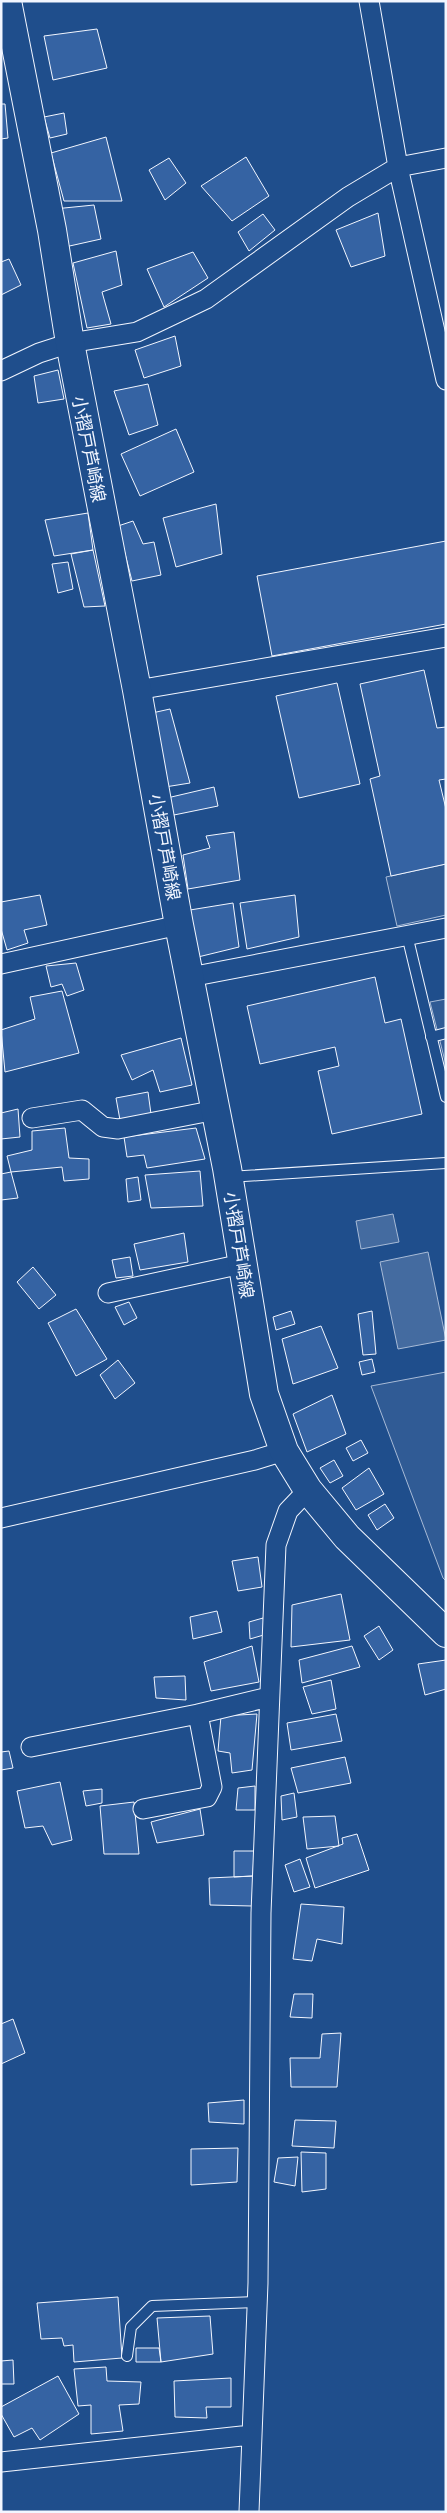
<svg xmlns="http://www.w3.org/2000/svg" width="447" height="2513" viewBox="0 0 447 2513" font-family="'PT Sans','Noto Sans JP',sans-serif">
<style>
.built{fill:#305b95;stroke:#a8bbd7}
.water{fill:#446ba0;stroke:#a8bbd7}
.building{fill:#3563a3;stroke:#f2f6ff}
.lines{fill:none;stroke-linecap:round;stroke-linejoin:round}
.lane-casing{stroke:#f2f6ff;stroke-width:12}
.street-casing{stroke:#f2f6ff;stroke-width:21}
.secondary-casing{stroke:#f2f6ff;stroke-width:30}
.lane{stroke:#1f4e8c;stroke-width:10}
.street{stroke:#1f4e8c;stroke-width:19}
.secondary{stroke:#1f4e8c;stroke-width:28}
.labels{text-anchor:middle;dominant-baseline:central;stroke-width:4;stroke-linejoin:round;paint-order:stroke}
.street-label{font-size:18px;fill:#f2f6ff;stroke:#1f4e8c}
</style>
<rect width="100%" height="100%" fill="#1f4e8c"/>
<path class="built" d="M446 864V915L397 926 386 877Z
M446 999V1065L430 1002Z
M446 1372V1581L443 1578 371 1386Z"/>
<path class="water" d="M393 1214 399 1242 361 1249 356 1221Z
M428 1252 446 1340 398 1349 380 1262Z"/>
<path class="building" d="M97 29 107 68 53 80 44 36Z
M1 104H5L8 138 1 139Z
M64 113 67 134 50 138 44 117Z
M106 137 122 201H64L51 153Z
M246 157 269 196 232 221 201 186Z
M169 158 186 183 165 200 149 170Z
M94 205 101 239 65 247 54 209Z
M378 213 385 256 351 267 336 230Z
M263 214 275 230 249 251 238 232Z
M116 251 122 285 102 292 111 324 87 328 73 263Z
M193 252 208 278 164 307 147 269Z
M9 259 21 285 1 295V262Z
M175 336 181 366 144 378 135 350Z
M58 370 64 399 38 403 34 376Z
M148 384 158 425 129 435 114 391Z
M176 429 194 472 140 496 121 454Z
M216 504 222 554 176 567 163 518Z
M88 513 93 550 54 556 45 520Z
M133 521 143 544 154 542 161 575 132 581 118 526Z
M446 541V624L272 656 257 576Z
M93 550 105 606 84 607 71 554Z
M68 562 73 589 58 593 52 564Z
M424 670 437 728 446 727V779L439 780 446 809V864L391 876 370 779 380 776 360 684Z
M337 683 360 784 299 798 276 696Z
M170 709 190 783 165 787 152 713Z
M214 787 218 806 174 815 167 798Z
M234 832 240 880 188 889 183 855 210 848 206 836Z
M40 895 47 925 24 930 28 943 7 950 1 929V902Z
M295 895 299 937 247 949 240 903Z
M233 903 239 947 198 957 190 910Z
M76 963 84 990 67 996 62 984 51 987 46 966Z
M375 977 385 1023 401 1019 422 1114 332 1134 318 1071 339 1066 335 1047 260 1064 247 1006Z
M62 991 79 1053 5 1072 1 1030 35 1019 30 997Z
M181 1038 192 1085 160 1092 153 1070 132 1080 121 1055Z
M148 1092 151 1114 120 1120 116 1098Z
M18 1109 20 1137 1 1139V1113Z
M65 1128 69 1158 89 1159V1179L64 1181 62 1167 11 1172 7 1156 32 1150V1131Z
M196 1128 205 1159 147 1168 144 1155 127 1157 124 1137Z
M200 1171 203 1206 151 1208 145 1175Z
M11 1172 18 1198 1 1200V1174Z
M138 1177 141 1200 128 1202 126 1179Z
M184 1233 188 1262 140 1270 134 1244Z
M130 1257 133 1276 116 1278 112 1260Z
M33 1267 56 1295 39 1309 17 1282Z
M129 1302 137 1318 124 1325 115 1307Z
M76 1309 107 1359 76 1376 48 1323Z
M291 1311 295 1324 276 1330 273 1317Z
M372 1311 376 1354 363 1355 358 1314Z
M321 1326 338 1368 293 1384 282 1339Z
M372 1359 375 1372 362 1375 359 1362Z
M118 1360 135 1383 115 1399 100 1375Z
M332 1395 346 1434 307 1452 293 1414Z
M361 1440 368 1453 353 1461 346 1448Z
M334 1460 343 1476 330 1483 320 1468Z
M369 1468 384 1494 356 1510 342 1488Z
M385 1504 394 1518 377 1530 368 1515Z
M258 1557 262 1587 238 1591 232 1561Z
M341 1594 350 1640 291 1647 292 1605Z
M217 1611 222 1632 193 1639 190 1617Z
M263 1618 267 1634 250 1639 249 1622Z
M379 1626 393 1650 379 1660 364 1636Z
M252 1646 259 1682 211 1691 204 1662Z
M352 1646 360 1667 302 1683 299 1660Z
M446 1660V1689L425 1695 418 1664Z
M185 1676 186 1700 156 1698 154 1677Z
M331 1680 336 1709 312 1714 303 1687Z
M257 1714 252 1770 232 1773 230 1753 218 1751 221 1716Z
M336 1714 342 1741 291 1750 287 1723Z
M9 1751 13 1768 1 1770V1752Z
M345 1757 351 1783 298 1793 291 1768Z
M60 1782 72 1840 52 1845 43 1826 25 1828 17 1791Z
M255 1786V1810H236L238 1788Z
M102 1789V1803L86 1806 83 1791Z
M294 1793 297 1817 282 1820 281 1796Z
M134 1802 139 1854H104L100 1806Z
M200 1809 204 1835 157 1843 151 1822Z
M335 1816 339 1846 307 1849 303 1817Z
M357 1834 369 1870 315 1888 306 1858 343 1844 342 1838Z
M234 1851H254L253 1876 234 1877Z
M300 1859 310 1887 294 1892 285 1865Z
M253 1876 252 1906 210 1905 209 1878Z
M301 1904 344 1907 342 1944 317 1939 312 1961 293 1959Z
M294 1994H313L312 2018 290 2017Z
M13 2019 25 2053 1 2064V2024Z
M341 2033 337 2087H291L290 2058H320L322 2034Z
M244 2100V2124L209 2122 208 2103Z
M295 2120 336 2121 334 2148 292 2146Z
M238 2148 237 2182 191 2185V2149Z
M301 2152 326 2153V2189L302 2192Z
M298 2157 295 2186 274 2182 278 2158Z
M118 2297 122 2358 74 2362 73 2345 64 2346 62 2338 41 2339 37 2303Z
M210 2316 213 2354 161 2362 157 2318Z
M136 2348H159L161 2362H136Z
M13 2360 14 2384H1V2361Z
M106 2367 107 2381 141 2382 139 2404 119 2405 123 2431 91 2434V2405L78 2406 74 2369Z
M58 2376 79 2414 40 2440 32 2428 14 2437 1 2414V2407Z
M231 2378V2407H206L207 2418 175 2417 174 2381Z"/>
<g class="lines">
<g class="lane-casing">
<path id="lane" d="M407 935 446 1097
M431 1037 446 1033
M229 1177 446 1163
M127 2356 131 2327 152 2306 257 2302"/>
</g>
<g class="street-casing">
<path id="street" d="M369 1 398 167 446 380
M1 371 39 353 70 343 137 332 206 299 348 197 398 167 446 158
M137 690 446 637
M1 964 179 925
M190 977 446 928
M32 1118 82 1110 103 1127 118 1129 216 1110
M108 1293 242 1264
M1 1518 255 1460 284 1451
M31 1747 198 1714
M143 1809 207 1797 212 1787 198 1714 269 1697
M1 2462 251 2435
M249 2512 258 2283 261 1913 276 1545 288 1511 308 1490"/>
</g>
<g class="secondary-casing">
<path id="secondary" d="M7 1 52 230 70 343 137 690 179 925 227 1168 264 1394 284 1451 308 1490 347 1537 446 1633"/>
</g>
<use href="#lane" class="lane"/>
<use href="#street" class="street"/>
<use href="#secondary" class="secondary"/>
</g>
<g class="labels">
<g class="street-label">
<text transform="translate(89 449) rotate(79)">小摺戸芦崎線</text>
<text transform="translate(165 847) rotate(80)">小摺戸芦崎線</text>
<text transform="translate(239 1245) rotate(81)">小摺戸芦崎線</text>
</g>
</g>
<rect width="447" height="2513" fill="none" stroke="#f2f6ff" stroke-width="5"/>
</svg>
